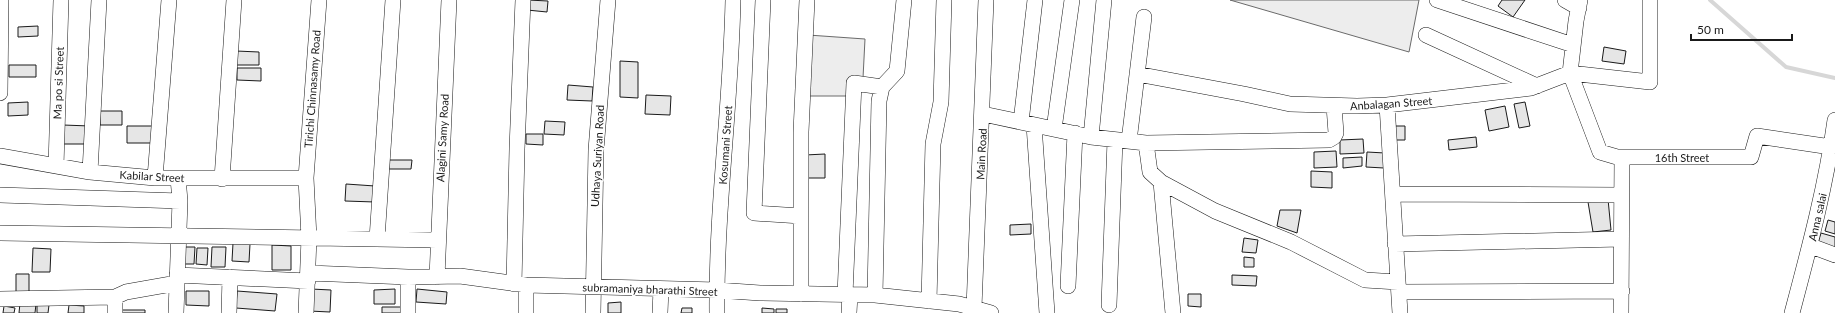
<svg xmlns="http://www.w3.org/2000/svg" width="1835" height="313" viewBox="0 0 1835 313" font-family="Lato,sans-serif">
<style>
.green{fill:#ededed;stroke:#6a6a6a}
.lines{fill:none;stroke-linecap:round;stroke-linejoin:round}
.stream{stroke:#d7d7d7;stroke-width:4}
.building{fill:#e6e6e6;stroke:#1a1a1a}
.minor-casing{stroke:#1a1a1a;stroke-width:16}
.minor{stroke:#fff;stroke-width:15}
.labels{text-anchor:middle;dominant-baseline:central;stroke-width:3;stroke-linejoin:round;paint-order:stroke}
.street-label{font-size:11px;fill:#1a1a1a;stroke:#fff}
</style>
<rect width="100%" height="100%" fill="#fff"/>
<path class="green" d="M1230 0H1419L1409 52Z
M808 35 865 39 863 78 849 96H807Z"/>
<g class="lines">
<path class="stream" d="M1710 0 1786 67 1835 78"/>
</g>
<path class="building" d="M528 0 548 1 547 12 527 10Z
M1502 0H1525L1513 17 1498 6Z
M38 26V36L18 37V27Z
M1604 47 1626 51 1624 64 1602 61Z
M236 51 259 52V65H235Z
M620 61 638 62V98L620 97Z
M9 65H36V77H9Z
M237 68H261V81L237 80Z
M568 85 593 87 592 101 567 100Z
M646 95 671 96 670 115 645 114Z
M28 102V115L8 116V103Z
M1525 102 1530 126 1519 128 1514 104Z
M1505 106 1509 127 1489 131 1485 110Z
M100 111H122V125H100Z
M545 121 565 122 564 135 544 134Z
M63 125 90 126V144H63Z
M127 126H154V143H127Z
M1392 126H1405V140H1391Z
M526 134H543V145L526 144Z
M1476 137 1477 147 1449 150 1448 140Z
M1363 139 1364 153 1340 154V140Z
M1336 151 1337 167 1314 168V152Z
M1367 152 1385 153 1384 168 1366 167Z
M825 154V178H805V155Z
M1362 157V166L1343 168V158Z
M389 160H412L411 169H389Z
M1311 171 1332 172V188L1311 187Z
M346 184 375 186V202L345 201Z
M1608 199 1611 230 1593 232 1588 202Z
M1280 210H1301L1297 233 1277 226Z
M1828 220 1835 222V234L1825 231Z
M1031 224V234L1010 235V225Z
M1821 233 1835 237V248L1818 243Z
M1244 238 1258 240 1256 253 1242 252Z
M233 243 250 244 249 262 232 261Z
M272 245 291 246V270H272Z
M182 247H195L194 264H182Z
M212 247H226L225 267H211Z
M33 248 51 249 50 272H32Z
M197 248H208L207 265 196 264Z
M1244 257 1254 258V267H1244Z
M16 274H29V295H16Z
M1232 275 1257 276 1256 286 1232 285Z
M311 289 331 290 330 312 309 311Z
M395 289V304H374V290Z
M417 289 447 292 446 304 416 302Z
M186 291H209V306L186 305Z
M237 291 277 294 275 311 236 308Z
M1188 294H1201V307L1188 306Z
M621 302V313H608V303Z
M20 303 36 304 35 313H19Z
M37 304 49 305 48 313H37Z
M69 305 84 306V313H68Z
M4 306 15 308 14 313H3Z
M382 307H402V313H382Z
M682 308H692V313H681Z
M762 308 774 309V313H762Z
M776 309H787V313H776Z
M122 310H145V313H122Z"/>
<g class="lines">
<g class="minor-casing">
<path id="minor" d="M763 0 754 213 801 216
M1437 0 1573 45
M1565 0 1579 8
M1650 0V82L1570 73 1600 152 1617 157H1751L1757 136 1831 147
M1426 35 1537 86
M1137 74 1244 94 1290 104 1357 106 1387 105 1531 88 1570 73 1576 21 1580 0
M0 93 1 0
M1387 105 1400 313
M983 114 1091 137 1146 143 1329 140 1334 137 1336 133 1334 106
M1021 122 1035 0
M1034 125 1047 313
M1054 129 1072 0
M1091 137 1104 0
M1129 141 1144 17
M1146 143 1150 172 1161 182 1173 313
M0 156 90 172 155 178H306
M56 166 61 0
M90 172 99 0
M155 178 169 0
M222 179 234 0
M1161 182 1215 211 1291 242 1365 280 1398 282
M1393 194 1621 195
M0 195 180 201
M0 233 437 240
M377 239 393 0
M1395 244 1621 239
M1811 246 1835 255
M309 273 408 277 460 276 526 285 717 290 760 293 875 295 959 304 991 313
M177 275 308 281
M408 277V313
M437 277 449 0
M514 284 517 149 523 0
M526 285V313
M1068 286 1075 133
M1399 292 1622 291
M801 294V132L807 0
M845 295 854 83 882 87
M875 295 879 101 882 87 897 71 904 0
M0 299 115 297 126 292 177 283
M929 301 933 144 941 102 944 0
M1109 305 1115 140
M974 308 986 0
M115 313V297
M176 313 180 201 178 178
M229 313 230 277
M306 313 309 238 306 178 319 0
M593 313 596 150 608 0
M660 313 661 289
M717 313C716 208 731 104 733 0
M849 313 850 294
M1621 313 1622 157
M1792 313C1809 249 1826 186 1835 120"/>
</g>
<use href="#minor" class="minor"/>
</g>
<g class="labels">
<g class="street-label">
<text transform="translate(58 83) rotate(-88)">Ma po si Street</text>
<text transform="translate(312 89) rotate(-86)">Tirichi Chinnasamy Road</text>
<text transform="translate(1391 103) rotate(-4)">Anbalagan Street</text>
<text transform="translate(442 138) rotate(-87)">Alagini Samy Road</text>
<text transform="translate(725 145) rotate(-86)">Kosumani Street</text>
<text transform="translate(981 154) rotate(-87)">Main Road</text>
<text transform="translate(597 156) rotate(-87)">Udhaya Suriyan Road</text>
<text x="1682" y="157">16th Street</text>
<text transform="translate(152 176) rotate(3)">Kabilar Street</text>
<text transform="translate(1817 217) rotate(-77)">Anna salai</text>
<text transform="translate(650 289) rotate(2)">subramaniya bharathi Street</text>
</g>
</g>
<path d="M1691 34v6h101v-6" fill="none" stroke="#1a1a1a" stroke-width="2"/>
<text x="1697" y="34" font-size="12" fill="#1a1a1a" stroke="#ffffff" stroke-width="3" paint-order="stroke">50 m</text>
</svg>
